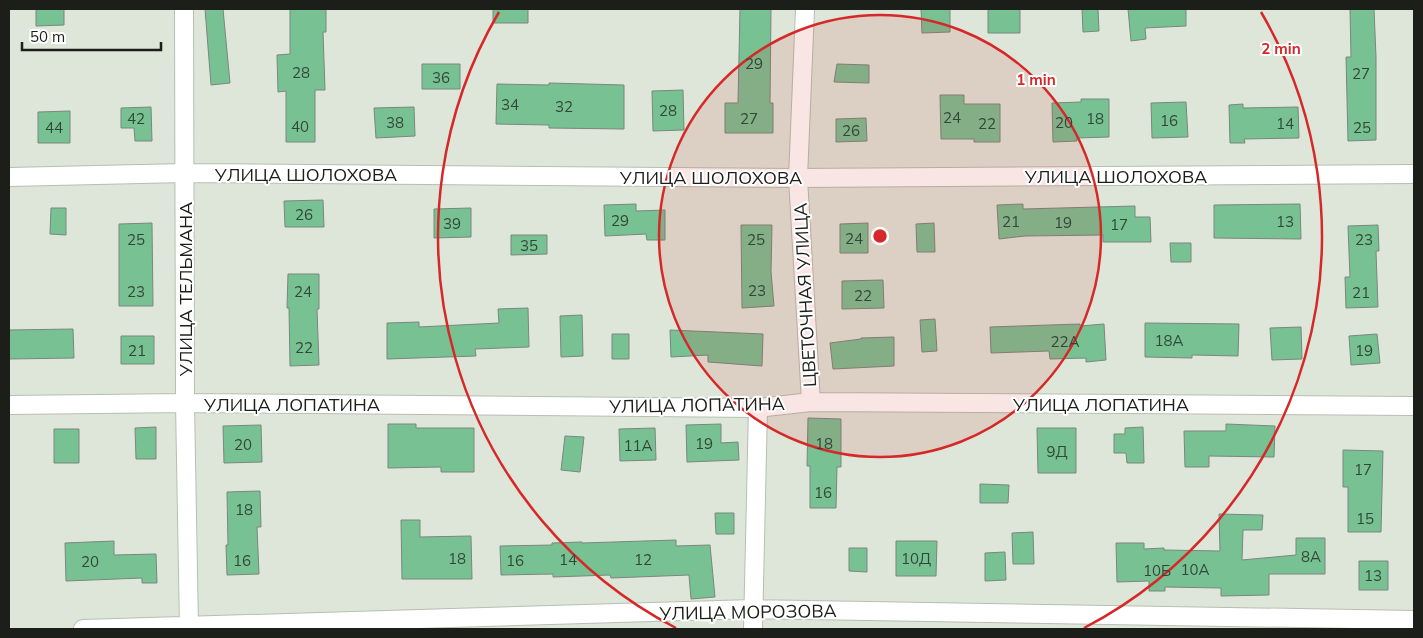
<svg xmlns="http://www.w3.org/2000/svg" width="1423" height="638" viewBox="0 0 1423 638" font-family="Mulish,sans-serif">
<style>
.building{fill:#78c193;stroke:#7a877e}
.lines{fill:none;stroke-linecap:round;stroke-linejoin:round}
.street-casing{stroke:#b6bfb2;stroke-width:20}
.street{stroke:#fff;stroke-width:18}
.ring{fill:none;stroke:#d62828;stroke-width:2.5}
.labels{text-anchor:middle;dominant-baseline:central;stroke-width:4;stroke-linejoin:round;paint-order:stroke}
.number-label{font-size:15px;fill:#324738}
.street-label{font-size:18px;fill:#1b1e19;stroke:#fff}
.centre{fill:#d62828;stroke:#fff;stroke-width:2.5}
.ring-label{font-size:15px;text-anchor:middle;font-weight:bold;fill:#d62828;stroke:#fff;stroke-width:4;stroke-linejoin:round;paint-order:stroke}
</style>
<rect width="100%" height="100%" fill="#dde6d9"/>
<path class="building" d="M36 9H64V25L36 26Z
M205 9H223L230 83 211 85Z
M290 9H326V32H323L325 90H315V142H286V91L278 92 277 55 290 54Z
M493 9H528V23H493Z
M740 9H771L770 103H773V133H725V103H738Z
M921 9H950V32L922 33Z
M988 9H1020V33H988Z
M1082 9H1098L1099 31 1083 32Z
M1128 9H1186V26L1145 28 1146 39 1131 41Z
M1350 9H1374L1376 57V140L1348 141 1346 57H1351Z
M422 64H460V89H422Z
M837 64 869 65V83L834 82Z
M549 83 624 85V129L549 128V125L496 124 497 84 549 85Z
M683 90 684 130 653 131 652 91Z
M940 95H964V104H1000V142H974V139H941Z
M1081 99H1109V137L1077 138V141L1053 142 1052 103 1081 102Z
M1186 102 1188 137 1152 138 1151 103Z
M1243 104V108L1298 107 1299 138 1244 139 1245 143H1230L1229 105Z
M151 107 152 141H135L134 128H121V108Z
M414 107 415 136 376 138 374 108Z
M70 111V143H38V112Z
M866 118 867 141 836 142V119Z
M323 200 324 227H285L284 201Z
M636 204V211L665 210V240H647L646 234 605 236 604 205Z
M1023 204V209L1135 206V217H1150L1151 242H1103V235L1025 236 999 239 997 205Z
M1300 204 1301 239 1214 238V205Z
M51 208H66V235L50 234Z
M471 208V237L434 238V209Z
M152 223 153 306H119V224Z
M868 223V253H840V224Z
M934 223 935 252H917L916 224Z
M741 225H772L771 272 774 306 742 308Z
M1378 225 1379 251H1376L1378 307 1346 308 1345 277H1350L1348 226Z
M511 235H547V254L511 255Z
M1170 243H1191V262H1171Z
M288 274H319V309H317L319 365 290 366 289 308H287Z
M883 280 884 308 842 309V281Z
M528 308 529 347 475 349 476 356 387 359V323L419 322V327L499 323 498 309Z
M582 315 583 356 561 357 560 316Z
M935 319 937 351 922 352 920 320Z
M1145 323 1239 324 1238 356 1192 355V358L1145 357Z
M1080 324V326L1104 324 1106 360 1086 362V358L1050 359 1049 351 991 353 990 327Z
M1301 327 1302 359 1272 360 1270 328Z
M73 329 74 358 9 359V330Z
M670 330 763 334 762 366 708 362V355L671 357Z
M612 334H629V359H612Z
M1377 334 1380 363 1351 365 1349 336Z
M121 336H154V364H121Z
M894 337V366L833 369 830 343 861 339V338Z
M808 418 841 419V467H837L836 508H810V466H807Z
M388 424H416V428H474V472H441V467L388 468Z
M721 424V443L738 442 739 460 687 462 686 425Z
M1226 424 1275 426 1274 457 1209 456V467H1185L1184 431H1226Z
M261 425 262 462 224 463 223 426Z
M156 427V459H136L135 428Z
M1143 427 1144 463H1127L1126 453H1114V434H1125V428Z
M655 428 656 460 620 461 619 429Z
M1037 428H1076V473H1038Z
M54 429H79V463H54Z
M565 436 584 437 580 472 561 470Z
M1343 450 1383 451 1381 532H1348V487H1343Z
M980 484 1009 485 1008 503H980Z
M260 491 261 527H257L259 574 227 575 226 545H228L227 492Z
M715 513H734V534H716Z
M1219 514 1263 515 1262 530H1243L1242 560 1296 555V538H1325V574H1269V595L1221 596V588L1165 587V591H1149V581L1117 582 1116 543H1144V549L1164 548V550L1220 551Z
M401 520H420V537L471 536 472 579H402Z
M1033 532 1034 564H1013L1012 533Z
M676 540V546L710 545 715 597 691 599 689 575 611 578 610 575 553 577V574L501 575 500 546 552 545V543L582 542V543Z
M114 541V555L156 554 157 583H142V578L66 581 65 543Z
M896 541H937L936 576H896Z
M849 548H867V572L849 571Z
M1005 552 1006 580 985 581V553Z
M1359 561H1388V590H1359Z"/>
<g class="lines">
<g class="street-casing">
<path id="street" d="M184 9 185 403 189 629
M805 9 798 178 811 402
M9 177 185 173 798 178 1414 174
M9 405 185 403 758 408 811 402 1414 406
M83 629 753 609 1414 620
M753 629 758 408"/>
</g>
<use href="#street" class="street"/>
</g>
<circle cx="880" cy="236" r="221" fill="#d62828" fill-opacity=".12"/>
<g class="ring">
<circle cx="880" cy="236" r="221"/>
<path d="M676 628A442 442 0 0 1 499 12M1261 12A442 442 0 0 1 1084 628"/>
</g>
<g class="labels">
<g class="number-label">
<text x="754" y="63">29</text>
<text x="301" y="72">28</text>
<text x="1361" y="73">27</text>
<text x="441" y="77">36</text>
<text x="510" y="104">34</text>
<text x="564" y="106">32</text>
<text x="668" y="110">28</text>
<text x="952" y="117">24</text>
<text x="136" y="118">42</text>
<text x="749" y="118">27</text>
<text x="1095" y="118">18</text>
<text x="1169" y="120">16</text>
<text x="395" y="122">38</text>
<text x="1064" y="122">20</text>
<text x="987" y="123">22</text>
<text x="1285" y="123">14</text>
<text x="300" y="126">40</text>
<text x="54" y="127">44</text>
<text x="1362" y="127">25</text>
<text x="851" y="130">26</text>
<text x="304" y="214">26</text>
<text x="620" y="220">29</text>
<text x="1011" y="221">21</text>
<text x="1285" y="221">13</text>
<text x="1063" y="222">19</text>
<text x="452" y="223">39</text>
<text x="1119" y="224">17</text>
<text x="854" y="238">24</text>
<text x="136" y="239">25</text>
<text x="756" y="239">25</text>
<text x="1364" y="239">23</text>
<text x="529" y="245">35</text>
<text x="757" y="290">23</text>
<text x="136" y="291">23</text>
<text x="303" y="291">24</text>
<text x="1361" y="292">21</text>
<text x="863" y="295">22</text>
<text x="1169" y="340">18А</text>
<text x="1065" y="341">22А</text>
<text x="304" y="347">22</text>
<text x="137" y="350">21</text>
<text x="1364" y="350">19</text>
<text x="704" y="443">19</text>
<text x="824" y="443">18</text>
<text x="243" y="444">20</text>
<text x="638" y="445">11А</text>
<text x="1057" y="451">9Д</text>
<text x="1363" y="469">17</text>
<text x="823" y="492">16</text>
<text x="244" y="509">18</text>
<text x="1365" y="518">15</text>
<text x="1311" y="556">8А</text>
<text x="457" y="558">18</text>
<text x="916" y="558">10Д</text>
<text x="568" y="559">14</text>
<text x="643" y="559">12</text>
<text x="242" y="560">16</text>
<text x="515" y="560">16</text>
<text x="90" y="561">20</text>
<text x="1195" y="569">10А</text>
<text x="1157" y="570">10Б</text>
<text x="1373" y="575">13</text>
</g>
<g class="street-label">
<text x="306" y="174">УЛИЦА ШОЛОХОВА</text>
<text x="1116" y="176">УЛИЦА ШОЛОХОВА</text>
<text x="711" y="177">УЛИЦА ШОЛОХОВА</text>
<text transform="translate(185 289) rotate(-90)">УЛИЦА ТЕЛЬМАНА</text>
<text transform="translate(805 295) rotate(-93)">ЦВЕТОЧНАЯ УЛИЦА</text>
<text x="292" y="404">УЛИЦА ЛОПАТИНА</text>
<text x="1101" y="404">УЛИЦА ЛОПАТИНА</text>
<text transform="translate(697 405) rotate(-1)">УЛИЦА ЛОПАТИНА</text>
<text transform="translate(748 612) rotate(-1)">УЛИЦА МОРОЗОВА</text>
</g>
</g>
<circle cx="880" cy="236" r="8" class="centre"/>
<g class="ring-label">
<text x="1281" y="54">2 min</text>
<text x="1036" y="85">1 min</text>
</g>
<rect width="1423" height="638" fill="none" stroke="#1b1e19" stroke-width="20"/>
<path d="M22 42v8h139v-8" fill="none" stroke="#1b1e19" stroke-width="2.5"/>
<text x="30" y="42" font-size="15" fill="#1b1e19" stroke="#ffffff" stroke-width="4" paint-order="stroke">50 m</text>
</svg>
